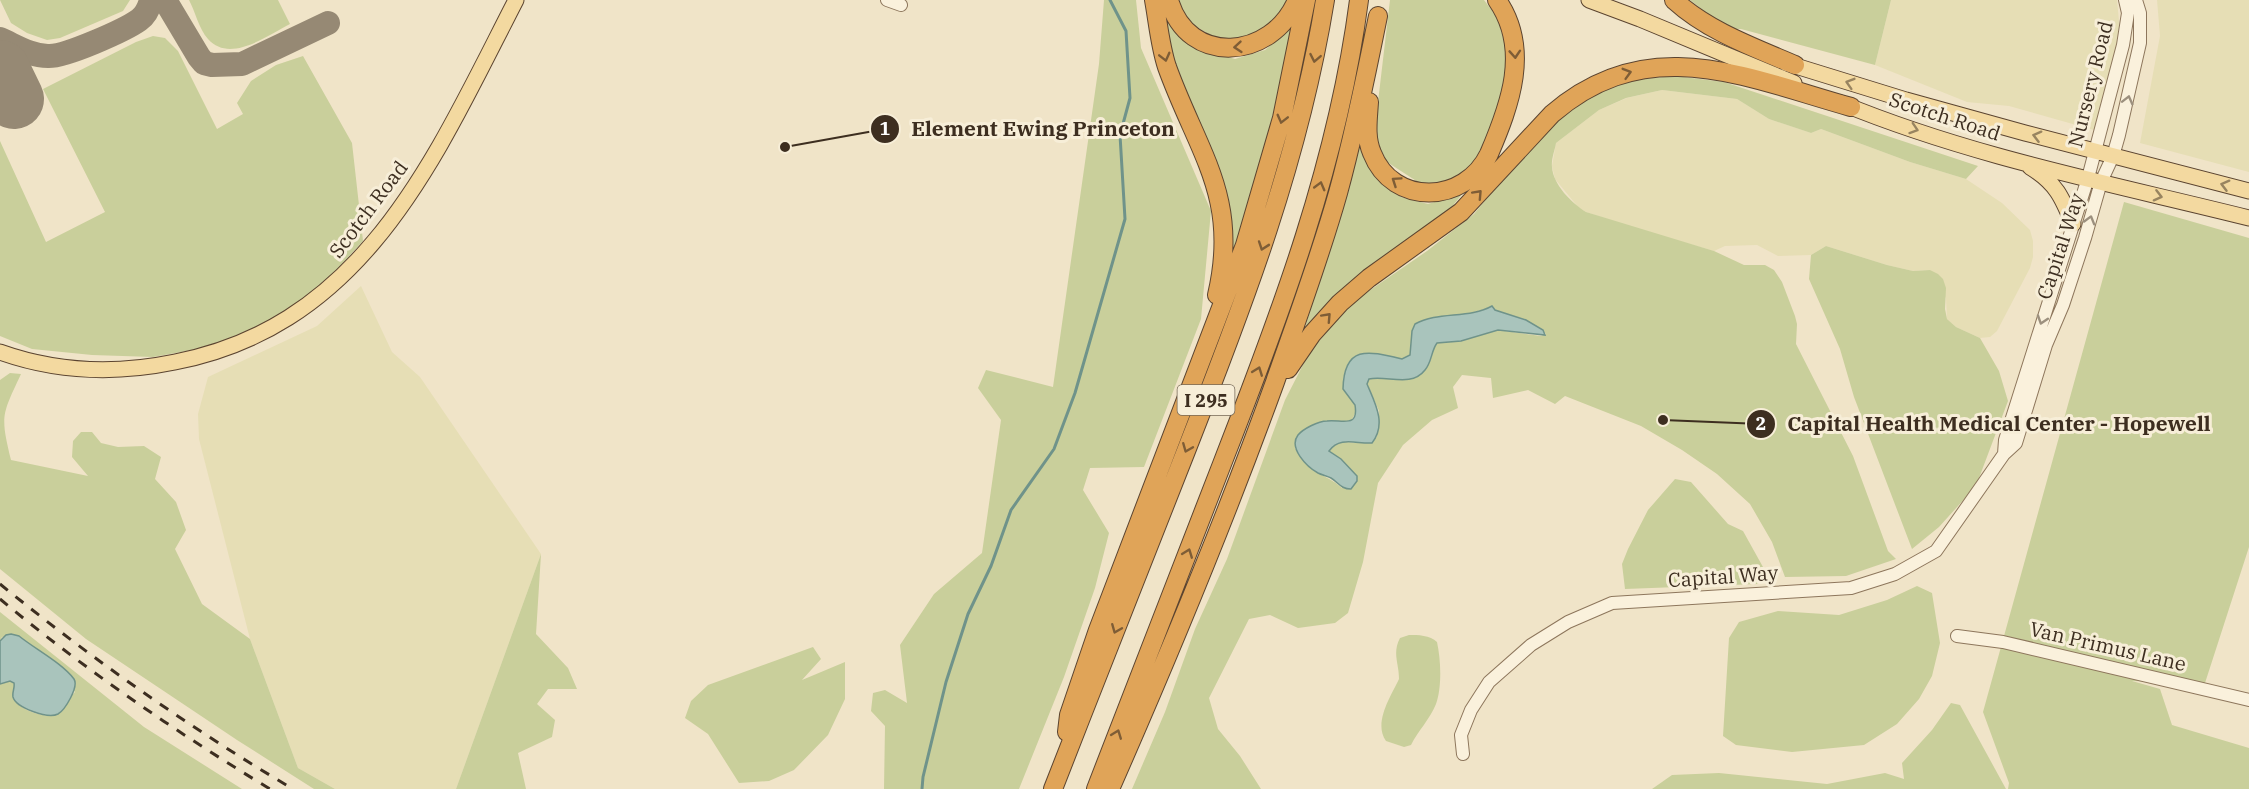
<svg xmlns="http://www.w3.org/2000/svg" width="2249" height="789" viewBox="0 0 2249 789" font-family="'IBM Plex Serif',serif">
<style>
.farmland{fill:#e6deb5}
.green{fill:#c9cf9b;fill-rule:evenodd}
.water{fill:#a9c4bc;stroke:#6f938a;stroke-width:1.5}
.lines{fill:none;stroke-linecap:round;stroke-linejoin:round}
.stream{stroke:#6f938a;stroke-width:3}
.taxiway{stroke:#968974;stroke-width:24}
.runway{stroke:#968974;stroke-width:60}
.minor-casing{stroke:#8d765c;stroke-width:14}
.major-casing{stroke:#5b4430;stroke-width:17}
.highway-casing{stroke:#5b4430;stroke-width:20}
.minor{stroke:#faf1dc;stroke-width:12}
.major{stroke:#f3d9a0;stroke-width:15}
.highway{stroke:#e0a458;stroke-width:18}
.rail{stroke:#3d2e20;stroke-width:3;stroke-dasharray:10 10;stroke-linecap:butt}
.oneway{stroke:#7e5d36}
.oneway2{stroke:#988460}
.oneway3{stroke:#9c907e}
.labels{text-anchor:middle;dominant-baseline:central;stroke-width:6;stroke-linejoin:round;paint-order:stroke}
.shield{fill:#f7eed8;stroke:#756857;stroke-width:1.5}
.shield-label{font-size:18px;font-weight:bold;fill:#3d2e20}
.street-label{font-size:20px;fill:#3d2e20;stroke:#f7eed8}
.leader{fill:none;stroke:#3d2e20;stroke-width:2}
.callout-dot{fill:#3d2e20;stroke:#f7eed8;stroke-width:2}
.mark-label{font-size:18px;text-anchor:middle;font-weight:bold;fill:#fff}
.callout-label{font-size:21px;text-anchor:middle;font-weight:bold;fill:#3d2e20;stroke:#f7eed8;stroke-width:6;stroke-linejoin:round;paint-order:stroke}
</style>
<rect width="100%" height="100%" fill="#f0e4c8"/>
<path class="farmland" d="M1891 0H2117L2120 32 2101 132 2009 106 1967 102 1875 65Z
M2157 0H2249V172L2140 143 2160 36Z
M1662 90 1737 99 1769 119 1811 133 1821 129 1910 162 1966 179 2002 203 2030 230 2033 241V257L2030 268 1997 331 1990 337 1980 338 1956 327 1947 319 1946 298 1930 270 1913 271 1887 265 1826 246 1811 255 1778 256 1757 245 1725 246 1714 251 1634 228 1586 212 1578 207 1555 179 1552 166 1556 143 1599 110 1627 98Z
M361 286 392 352 420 377 541 554 456 789H335L298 768 250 639 199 439 198 414 208 377 317 326Z"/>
<path class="green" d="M0 0H130L123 11 60 38 47 40 27 33 11 23Z
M189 0H278L290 24C268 35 230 64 208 39 199 29 195 11 189 0Z
M1104 0H1136L1141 48 1211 211 1201 319 1144 467 1090 468 1083 490 1109 533 1095 588 1064 677 1019 789H884L885 726 871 711 873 693 885 690 907 703 900 645 934 594 982 553 1001 420 978 388 986 370 1053 387 1099 64Z
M1178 0H1288L1274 26 1242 40 1215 38 1187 21Z
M1390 0H1484L1497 17 1508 54 1504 94 1479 163 1457 180 1421 184 1387 162 1374 136Z
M1690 0H1891L1875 65 1741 29H1727Z
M1165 16 1193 47 1235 59 1265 50 1291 28 1264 158 1231 261 1227 193 1170 53Z
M153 36 165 38 178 51 217 129 243 114 237 103 251 81 276 65 303 56 352 143 363 241 319 289 269 321 220 345 153 357 92 355 32 349 0 336V141L46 242 105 212 43 89 136 42Z
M1675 76 1724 82 1978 166 1966 179 1910 162 1821 129 1811 133 1769 119 1737 99 1662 90 1626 98 1599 110 1556 143C1555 150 1551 159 1552 167 1553 185 1572 203 1586 212L1714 251 1744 265H1765L1774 270 1782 282 1795 316 1797 324 1796 344 1853 456 1888 551 1896 559 1846 576 1785 577 1772 542 1750 504 1717 474 1682 450 1641 426 1565 396 1555 404 1528 390 1493 398 1491 378 1462 375 1453 387 1458 408 1432 420 1403 445 1378 483 1363 562 1348 613 1335 623 1298 628 1270 615 1249 619 1209 698 1218 729 1240 756 1261 789H1132L1165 712 1195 629 1227 559 1285 400 1309 353 1350 304 1427 251 1474 214 1514 165 1555 122 1593 94 1630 80ZM1493 307 1495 310 1526 320 1546 334 1541 336 1498 330 1461 341 1437 343C1431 351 1432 362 1425 370 1411 387 1387 375 1369 379L1367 383 1379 411 1377 437C1372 439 1367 443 1362 443 1348 444 1339 437 1329 451L1341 459 1342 488C1333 480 1325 477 1315 471 1306 465 1301 456 1295 448L1335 421 1343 422 1351 421 1356 412 1355 405 1343 388C1344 344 1369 351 1402 359L1410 355C1412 343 1409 328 1420 321L1466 314Z
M1360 133 1376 172 1401 197 1428 204 1463 193 1439 223 1341 290 1303 335Z
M2124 202 2249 238V547L2205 683 2132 681 2160 689 2172 725 2249 748V789H2008L2009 783 1983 712Z
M1826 246 1887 265 1913 271 1930 270 1938 274 1943 279 1946 288 1945 309 1947 319 1956 327 1980 338 1999 371 2008 401 1976 486 1939 527 1912 549 1854 397 1840 349 1809 279 1811 255Z
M10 373 21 374C2 415 0 415 11 460L88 476 72 457 73 441 81 432H92L101 443 118 447 144 446 161 457 155 479 176 502 186 530 175 549 202 604 250 639 298 768 335 789H314L237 740 86 639 0 569V380Z
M1675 479 1691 482 1728 524 1743 531 1763 567 1757 584 1625 589 1622 564 1628 549 1648 510Z
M541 554 536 634 568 668 577 689H548L537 704 555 720 552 737 518 753 526 789H456Z
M1917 586 1932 593 1940 643 1932 676 1919 699 1897 724 1864 745 1792 752 1736 745 1723 736 1729 638 1739 622 1778 611 1839 615 1887 600Z
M0 612 144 727 242 789H0V684L10 681 14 683C15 690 11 696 16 702 23 711 51 721 60 712 66 706 69 698 75 692L36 650 19 636 2 637 0 641Z
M1409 635C1418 635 1430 635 1437 642 1441 660 1442 687 1436 704 1430 719 1418 731 1411 745L1404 747 1386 741C1373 723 1391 696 1399 679 1399 663 1392 653 1400 638Z
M813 647 821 659 802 680 845 662V699L828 735 794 770 769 781 739 783 708 734 685 718 691 701 708 685Z
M1951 703 1960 705 2006 789H1652L1672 775 1719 773 1827 784 1885 773 1904 779 1902 763 1932 730Z"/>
<path class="water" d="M1492 306 1495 310 1526 320 1543 330 1545 335 1498 330 1461 341 1437 343C1431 351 1432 362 1425 370 1411 388 1387 375 1369 379L1367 384C1375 403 1387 424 1372 443 1356 444 1340 436 1329 451L1341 459 1357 476V481L1351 489C1341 489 1339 483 1331 478 1327 476 1322 475 1318 473 1307 467 1288 448 1298 435 1303 429 1318 421 1327 421 1341 419 1359 429 1355 405L1343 389C1344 344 1369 351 1402 359L1410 355 1412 331 1415 324C1438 311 1469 319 1492 306Z
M11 634 19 636C35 649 62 663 74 679 79 687 65 710 58 714 48 719 16 708 13 697 12 692 15 688 14 683L10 681 0 684V641L6 635Z"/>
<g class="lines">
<path class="stream" d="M922 789 923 777 946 682 968 614 991 566 1011 510 1054 449 1075 393 1125 219 1120 135 1130 98 1126 31 1110 0"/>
<path class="taxiway" d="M165 0 199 57 204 63 212 65 242 64 328 23
M0 39C16 46 31 56 48 56 65 57 125 30 139 20 146 15 149 8 151 0"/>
<path class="runway" d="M0 70 14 99"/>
<g class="minor-casing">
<path id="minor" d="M887 0 901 5
M2004 454 2005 440 2088 178 2123 45 2128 13 2125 0
M1957 636 2003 642 2249 700
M1463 754 1461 735 1471 710 1489 682 1531 645 1568 622 1612 603 1851 588 1895 574 1936 551 2004 454 2016 443 2046 345 2063 305 2085 238 2101 182 2113 156 2119 135 2140 43V13L2136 0"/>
</g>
<g class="major-casing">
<path id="major" d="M1589 0 1640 19 1794 83
M1786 63 1906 100 2025 133 2249 191
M1841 103C1972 157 2113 184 2249 218
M2030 167C2056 183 2062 197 2073 224
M0 352C56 372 117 374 175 362 366 325 436 155 516 0"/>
</g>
<g class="highway-casing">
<path id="highway" d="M1154 0C1158 22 1160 46 1167 67 1198 153 1240 197 1217 295
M1169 0C1188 67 1272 60 1297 0
M1674 0C1708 31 1753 47 1795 65
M1369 102C1368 119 1365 137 1372 153 1393 207 1465 204 1489 154 1510 105 1531 49 1497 0
M1288 369 1312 334 1340 303 1369 278 1461 212 1552 114C1648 31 1744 77 1851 107
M1067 732 1069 715 1098 630 1245 245 1282 118 1306 0
M1053 789C1097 676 1142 563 1186 451 1245 301 1299 160 1325 0
M1096 789C1138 681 1180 572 1222 464 1281 313 1338 162 1359 0
M1110 789C1169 655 1225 520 1275 382 1297 319 1320 257 1338 193 1354 135 1366 76 1378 16"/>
</g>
<use href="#minor" class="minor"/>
<use href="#major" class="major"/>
<use href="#highway" class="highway"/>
<path class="rail" d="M0 584C92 659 190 728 293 789
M0 599C84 669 176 732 270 789"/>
</g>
<defs><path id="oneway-chevron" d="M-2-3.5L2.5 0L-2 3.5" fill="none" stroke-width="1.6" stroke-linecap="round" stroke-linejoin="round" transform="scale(1.5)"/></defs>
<g class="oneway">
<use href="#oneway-chevron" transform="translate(1238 47) rotate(175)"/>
<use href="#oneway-chevron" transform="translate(1515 54) rotate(86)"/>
<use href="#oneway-chevron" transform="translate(1165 57) rotate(76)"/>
<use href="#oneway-chevron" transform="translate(1315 58) rotate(101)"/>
<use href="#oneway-chevron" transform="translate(1627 73) rotate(-16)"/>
<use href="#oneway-chevron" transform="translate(1282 119) rotate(104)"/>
<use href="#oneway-chevron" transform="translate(1396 181) rotate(-146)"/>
<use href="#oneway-chevron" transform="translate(1320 186) rotate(-75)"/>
<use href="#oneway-chevron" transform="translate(1478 194) rotate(-47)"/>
<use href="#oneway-chevron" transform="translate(1263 246) rotate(109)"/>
<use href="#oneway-chevron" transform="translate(1327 317) rotate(-47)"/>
<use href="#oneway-chevron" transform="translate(1258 371) rotate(-69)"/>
<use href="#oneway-chevron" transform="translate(1187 448) rotate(112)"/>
<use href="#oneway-chevron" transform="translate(1188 553) rotate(-69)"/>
<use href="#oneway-chevron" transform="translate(1116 629) rotate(112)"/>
<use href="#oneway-chevron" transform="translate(1117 734) rotate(-69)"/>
</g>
<g class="oneway2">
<use href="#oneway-chevron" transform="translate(1850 83) rotate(-163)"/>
<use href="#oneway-chevron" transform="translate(1914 129) rotate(18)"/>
<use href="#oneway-chevron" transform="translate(2037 136) rotate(-165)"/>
<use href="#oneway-chevron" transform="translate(2225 185) rotate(-165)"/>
<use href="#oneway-chevron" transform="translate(2158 196) rotate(14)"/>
</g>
<g class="oneway3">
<use href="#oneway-chevron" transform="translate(2128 100) rotate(-76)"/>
<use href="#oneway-chevron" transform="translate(2090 220) rotate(-74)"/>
<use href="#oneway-chevron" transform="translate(2042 320) rotate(108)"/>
</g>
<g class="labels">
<rect class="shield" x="1177.5" y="385" width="57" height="30" rx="4.5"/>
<g class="shield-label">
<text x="1206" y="400">I 295</text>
</g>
<g class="street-label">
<text transform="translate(2090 84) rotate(-76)">Nursery Road</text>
<text transform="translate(1945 116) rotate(18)">Scotch Road</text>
<text transform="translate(368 209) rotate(-53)">Scotch Road</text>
<text transform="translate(2060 246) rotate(-72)">Capital Way</text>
<text transform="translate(1723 576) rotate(-4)">Capital Way</text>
<text transform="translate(2108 646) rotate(13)">Van Primus Lane</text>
</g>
</g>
<path class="leader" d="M785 147L885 129M1663 420L1761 424"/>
<g class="callout-dot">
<circle cx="785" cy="147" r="6"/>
<circle cx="1663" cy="420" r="6"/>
<circle cx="885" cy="129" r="15"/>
<circle cx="1761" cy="424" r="15"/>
</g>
<g class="mark-label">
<text x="885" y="135">1</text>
<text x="1761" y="430">2</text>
</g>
<g class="callout-label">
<text x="1043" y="136">Element Ewing Princeton</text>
<text x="1999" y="431">Capital Health Medical Center - Hopewell</text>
</g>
</svg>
